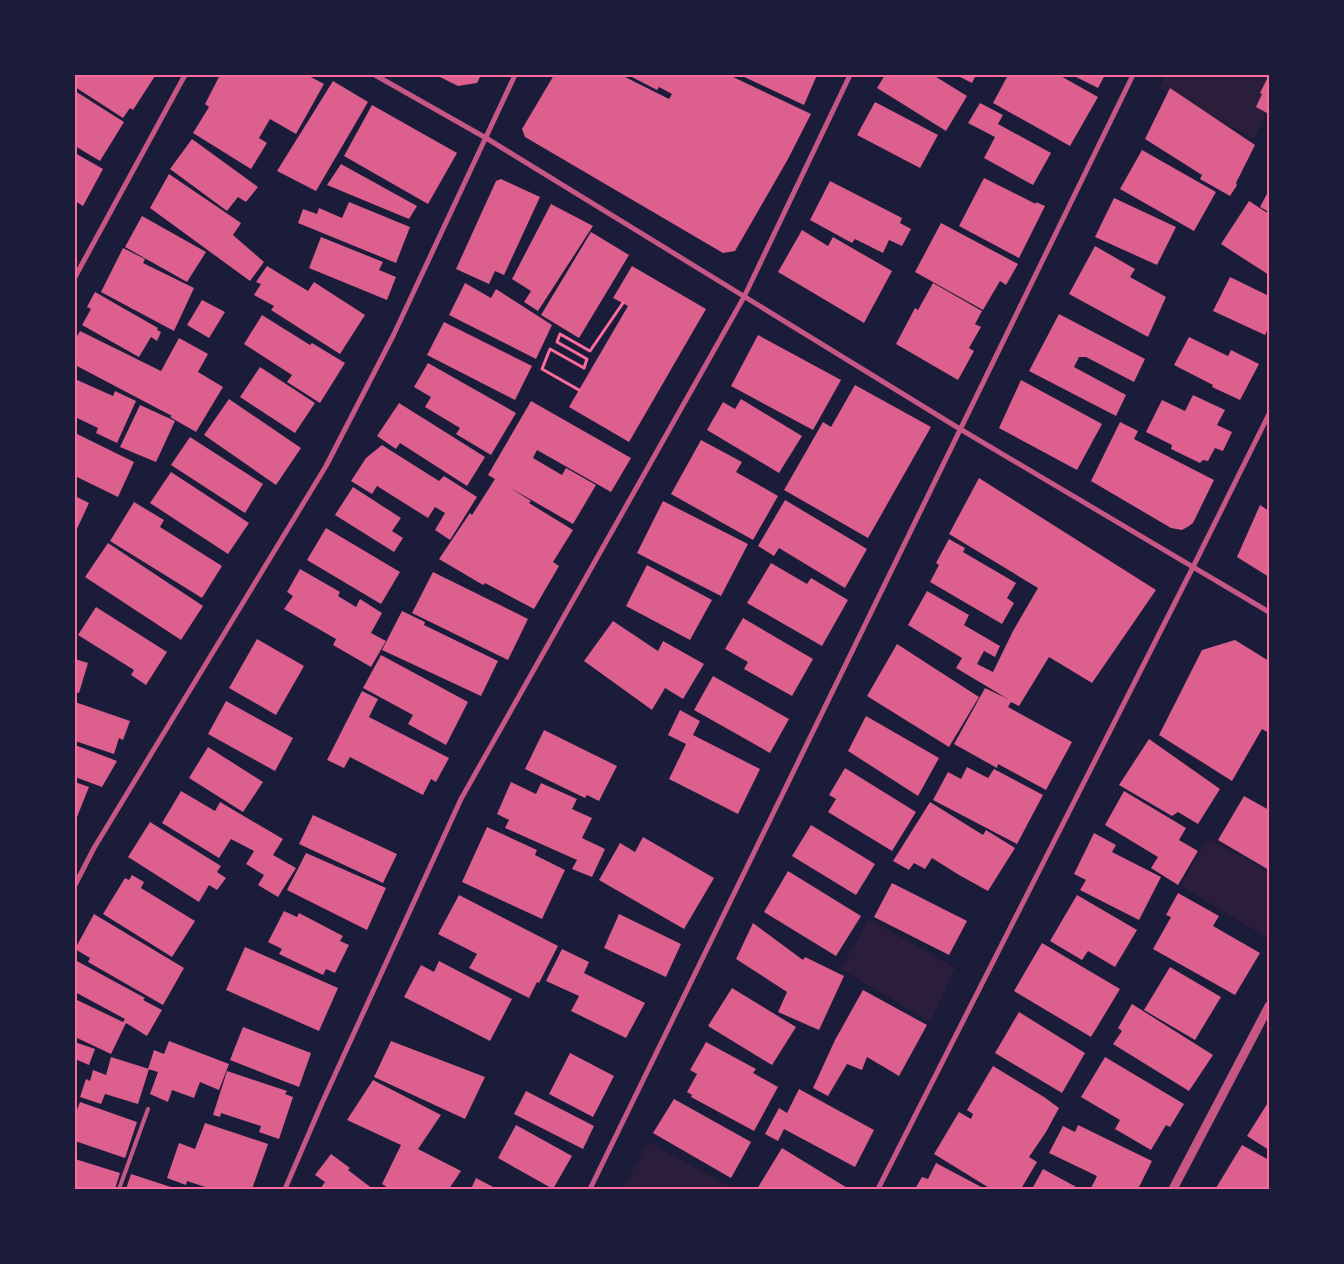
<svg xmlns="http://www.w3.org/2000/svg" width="1344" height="1264" viewBox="0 0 1344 1264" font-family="'Public Sans',sans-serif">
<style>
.green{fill:#2a1e3b}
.building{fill:#dd5f8e}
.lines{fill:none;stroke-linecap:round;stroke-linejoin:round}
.path{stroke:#ff6b9d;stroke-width:3}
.service{stroke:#c65784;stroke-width:4}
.minor{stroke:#c65784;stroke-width:5}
.tertiary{stroke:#c65784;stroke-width:9}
.neatline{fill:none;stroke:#ff6b9d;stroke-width:2}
</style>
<rect width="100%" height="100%" fill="#1b1b3a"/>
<path class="green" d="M1165 75 1269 76V109L1254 139 1159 88Z
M1207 838 1269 871V939L1181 886Z
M869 919 955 968 930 1022 841 969Z
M648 1142 734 1189H623Z"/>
<path class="building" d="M75 75H153L155 76 133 110 130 108 123 118 75 87Z
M220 75H307L324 84 296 134 270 119 259 138 267 143 251 169 193 133 209 107 205 104Z
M436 75H481L477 83 458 86Z
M554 75H621L669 99 672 94 659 87 657 90 628 75H729L811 114 788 159 735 251 723 253 525 137 522 129Z
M740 75H817L804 105Z
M885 75H933L967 96 946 131 877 88Z
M956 75H976L972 83Z
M1008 75H1059L1098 97 1070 146 993 103Z
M1072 75H1105L1098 88Z
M1269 75V109L1267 113 1256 107 1262 94 1260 93Z
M333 81 368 102 316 191 277 171Z
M1170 88 1255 145 1236 183 1237 185 1230 196 1200 179 1202 175 1145 139Z
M75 91 124 122 100 161 75 146Z
M875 102 938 135 920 168 857 135Z
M980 103 1003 115 998 124 1051 153 1033 185 984 158 995 137 968 123Z
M372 105 457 153 428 204 344 156Z
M192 139 258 187 246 202 238 197 227 211 170 169Z
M1142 150 1216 192 1194 231 1120 189Z
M75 153 103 169 83 206 75 201Z
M341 164 417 206 409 219 327 185Z
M169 174 241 223 233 235 264 262 250 281 150 208Z
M984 178 1036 204V202L1045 206 1019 258 959 226Z
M501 179 540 197 504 275 495 271 489 284 456 269 496 181Z
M830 181 902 218 900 223 911 229 902 246 889 240 883 253 855 239 852 243 810 220Z
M1269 190V212L1260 207Z
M1114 198 1176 227 1157 265 1095 237Z
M1249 201 1269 214V275L1221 244Z
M349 202 410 227 396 263 298 223 303 209 317 214 319 208 342 218Z
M551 204 593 226 538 311 524 302 531 291 512 279Z
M142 216 206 252 187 282 125 247Z
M941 223 1018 264 1006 285 1000 281 983 310 915 272Z
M802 230 828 246 833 237 892 271 864 323 778 272Z
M591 232 629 255 579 338 541 315Z
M321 237 383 262 379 270 396 277 387 300 309 268Z
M1095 246 1135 269 1130 277 1166 297 1148 337 1069 294Z
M123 248 145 259 143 263 194 288 174 331 101 292Z
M267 266 308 291 314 282 365 315 340 354 271 310 274 306 254 295 261 284 256 282Z
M632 266 706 309 629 442 569 407 628 306 613 298Z
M1230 277 1269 296V327L1265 335 1213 311Z
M465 283 491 298 496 289 552 325 536 359 449 315Z
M933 283 982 311 975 324 981 327 969 348 974 351 958 380 896 344 915 308 918 310Z
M95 292 158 328 157 330 161 332 157 341 151 337 139 357 82 325 91 309 87 307Z
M202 300 225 312 209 338 187 325Z
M1059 314 1145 359 1134 382 1086 357H1079L1074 367 1126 395 1116 416 1029 371Z
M262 315 310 345 312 343 345 363 320 403 287 382 292 375 244 344Z
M444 322 532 366 515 400 427 355Z
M80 331 161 371 179 338 208 354 198 372 223 387 196 432 170 417 172 416 75 365V340Z
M758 335 841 380 813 430 731 386Z
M1189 337 1228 356 1231 350 1259 364 1240 400 1212 387 1213 385 1174 365Z
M428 363 516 413 491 455 456 434 460 428 425 407 431 397 414 387Z
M260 367 315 403 295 433 240 397Z
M75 379 113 396 115 391 136 401 117 443 96 433 98 428 75 417Z
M1021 380 1102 424 1077 470 999 428Z
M855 385 931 427 868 538 784 490 823 422 831 427Z
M1193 395 1225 410 1217 425 1232 432 1223 451 1215 448 1208 461 1203 460 1200 463 1171 449 1172 445 1146 432 1162 400 1185 411Z
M229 399 301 448 276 485 204 435Z
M741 399 802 436 779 473 707 430 723 402 735 409Z
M531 401 631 458 611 492 537 450 533 458 562 475 566 468 596 485 573 524 509 487 531 501 529 503 573 530 553 562 559 566 534 609 485 583 483 585 439 559 470 513 472 515 495 479 488 475Z
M399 403 485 457 467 486 400 443 396 449 377 436Z
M140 405 175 421 156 462 120 447Z
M1120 422 1138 431 1134 439 1214 480 1193 523 1189 526 1182 530 1171 528 1091 481Z
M75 433 134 462 118 497 75 476Z
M190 437 263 484 245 513 171 465Z
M701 440 742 462 736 472 778 496 753 540 671 494Z
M382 445 439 481 444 476 477 497 450 540 435 530 445 513 435 507 428 518 377 486 372 494 351 481 366 458Z
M171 472 249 523 228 554 150 503Z
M979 478 1156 590 1092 683 1049 657 1019 706 1011 702 1008 707 1072 742 1046 790 998 764 997 768 954 744 985 688 1008 699 956 668 962 658 908 625 927 591 969 615 964 625 1000 646 995 657 984 651 977 664 993 672 1013 631 1038 588 949 534Z
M353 487 401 518 392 531 403 538 394 552 335 515Z
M75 496 89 503 75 533Z
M785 500 867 549 845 588 779 548 774 556 758 546Z
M663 501 748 544 721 596 637 553Z
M134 502 164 520 160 527 222 566 202 598 110 541Z
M1260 505 1269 511V577L1237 557Z
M326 528 400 572 381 604 307 560Z
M949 539 965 548 963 552 1016 583 1007 598 1014 603 1002 624 930 582 939 565 936 563Z
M108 543 203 606 181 640 85 577Z
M771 563 807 584 811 578 848 600 822 646 747 603Z
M647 565 712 600 690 640 626 606Z
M300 569 340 592 338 596 356 607 360 599 382 613 371 633 386 641 371 667 333 645 336 639 284 609 293 596 287 592Z
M433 572 528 619 508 660 412 613Z
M96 607 167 652 146 685 131 675 134 670 78 635Z
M402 611 425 622 424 625 498 661 481 696 382 650Z
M743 618 813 659 792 696 744 669 748 662 725 649Z
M613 621 658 651 663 641 704 664 683 699 665 688 652 710 584 661Z
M257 639 304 666 276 715 229 688Z
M1235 640 1269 661V733L1262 729 1232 781 1159 735 1202 650Z
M897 644 979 697 949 747 867 696Z
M381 655 468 702 446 745 408 724 413 715 363 688Z
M75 659 88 663 79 693 75 692Z
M713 676 789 719 770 753 694 710Z
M362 691 378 699 369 717 449 758 436 782 431 779 423 795 350 757 344 768 327 760Z
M226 701 293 738 275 771 208 734Z
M75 702 130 721 123 740 119 738 114 754 75 741Z
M680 710 700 721 693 735 760 769 738 814 669 779 686 744 668 735Z
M866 716 939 758 918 796 848 751Z
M544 730 617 766 599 801 587 795 585 798 525 769Z
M1149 739 1220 789 1198 824 1178 812 1172 816 1119 785Z
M75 745 117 761 102 787 75 777Z
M208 747 263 782 243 812 189 778Z
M967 767 988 778 994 769 1043 795 1017 844 933 800 948 772 961 779Z
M845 768 916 812 892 851 828 812 836 799 829 795Z
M75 782 89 787 75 822Z
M511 782 536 794 541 783 577 799 572 809 592 818 582 838 605 849 592 877 572 869 577 860 505 828 509 820 497 814Z
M181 791 215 811 220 802 283 839 273 855 296 868 278 897 258 885 264 875 246 864 254 851 231 839 219 858 162 823Z
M1124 791 1186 828 1179 840 1198 851 1178 885 1151 868 1158 857 1105 825Z
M1244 796 1269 810V870L1218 840Z
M930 802 983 835 986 830 1015 848 988 891 959 875 932 858 925 869 914 863 909 870 893 861Z
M313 815 397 854 383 883 299 844Z
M150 822 221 866 217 872 226 878 217 890 209 885 199 902 128 857Z
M811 825 875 864 856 895 792 856Z
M487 827 537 850 535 855 565 870 542 919 462 882Z
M1094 833 1116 845 1112 852 1161 877 1139 920 1080 890 1086 880 1074 874Z
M643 837 714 878 684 929 599 880 620 843 635 852Z
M306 853 386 888 367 930 287 890Z
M788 871 861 916 836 956 764 912Z
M132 875 144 882 141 888 195 921 172 957 103 914 125 878 129 880Z
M892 883 967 921 949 955 874 917Z
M1178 893 1219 916 1213 926 1260 953 1235 995 1153 949 1171 917 1166 915Z
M459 895 558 946 539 983 537 982 529 998 469 968 477 954 438 934Z
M1077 895 1137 930 1115 967 1088 951 1082 960 1050 941Z
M284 911 297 917 299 913 343 936 340 941 349 945 335 973 326 969 323 975 279 954 282 949 268 942Z
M94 914 184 968 163 1005 88 962 90 958 75 949Z
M619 914 681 944 666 977 604 948Z
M753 923 803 960 805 957 844 976 819 1030 778 1012 787 992 736 959Z
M1042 943 1120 989 1091 1037 1014 991Z
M245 947 338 988 319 1031 226 990Z
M562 949 589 962 584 973 645 1003 626 1038 571 1011 579 996 546 981Z
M75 960 145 998 143 1000 162 1010 147 1036 126 1023 111 1054 75 1037V999L123 1022 125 1019 75 992Z
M439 961 512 999 490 1041 404 997 421 965 434 972Z
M1170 967 1221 997 1195 1040 1144 1010Z
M732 988 796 1027 772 1065 708 1026Z
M863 990 927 1025 899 1076 867 1057 862 1070 847 1064 828 1096 813 1088 835 1040Z
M1132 1004 1213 1055 1189 1091 1113 1044 1122 1031 1118 1028Z
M1019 1012 1085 1053 1062 1093 995 1053Z
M243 1027 311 1053 299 1087 230 1060Z
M169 1041 229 1064 219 1090 200 1082 194 1098 172 1090 168 1102 150 1094 158 1072 148 1069 154 1050 164 1054Z
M391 1041 485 1077 465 1119 374 1077Z
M75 1042 95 1049 89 1065 75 1059Z
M706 1042 756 1069 753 1073 778 1087 754 1131 691 1097 692 1095 687 1092 697 1074 690 1070Z
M570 1053 614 1076 593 1117 549 1094Z
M111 1057 149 1069 138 1104 105 1094 101 1104 80 1097 86 1079 90 1081 93 1070 106 1075Z
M1105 1057 1184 1104 1170 1127 1166 1125 1151 1150 1115 1129 1120 1120 1081 1097Z
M993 1066 1044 1097 1059 1108 1046 1132 1029 1157 1037 1162 1021 1189H991L934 1154 959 1112 971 1119 973 1114 967 1110Z
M227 1071 287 1091 285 1094 293 1097 279 1139 259 1132 261 1126 221 1113 220 1117 213 1115Z
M373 1080 441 1115 418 1149 461 1171 449 1189H390L382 1184 401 1145 347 1120Z
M799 1089 874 1130 855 1167 784 1129 778 1141 765 1134 779 1108 787 1113Z
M526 1091 594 1126 583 1149 514 1114Z
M674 1099 751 1142 731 1178 653 1133Z
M1269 1101V1150L1247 1136Z
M80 1102 137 1122 125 1158 75 1141V1115Z
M205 1123 268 1144 252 1189H211L187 1181 186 1185 167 1178 179 1143 195 1149Z
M516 1125 572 1156 553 1189 498 1158Z
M1078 1125 1152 1161 1138 1189H1092L1091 1188 1097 1176 1049 1153 1063 1126 1075 1132Z
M1242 1145 1269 1160V1189L1216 1188Z
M782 1148 849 1189H757Z
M331 1154 350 1168 348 1170 373 1189H320L325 1182 315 1175Z
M75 1159 120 1173 115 1189H75Z
M936 1163 985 1189H915L922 1177 928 1179Z
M1043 1169 1080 1189H1032Z
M131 1174 177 1189H126Z
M476 1178 497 1189H471Z"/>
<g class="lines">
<path class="path" d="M579 390 542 369 550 349 584 368 587 359 557 342 560 334 590 351 623 303"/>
<path class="service" d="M119 1189 148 1109"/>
<path class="minor" d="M375 75 486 138 960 429 1269 612
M75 277 185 75
M75 885 94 848 326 466 393 336 515 75
M285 1189 322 1103 461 799 744 297 850 75
M590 1189 1133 75
M878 1189 1193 567 1269 414"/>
<path class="tertiary" d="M1173 1189 1269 1006"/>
</g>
<rect width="1344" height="1264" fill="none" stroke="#1b1b3a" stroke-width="152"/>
<rect x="76" y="76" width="1192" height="1112" class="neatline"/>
</svg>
